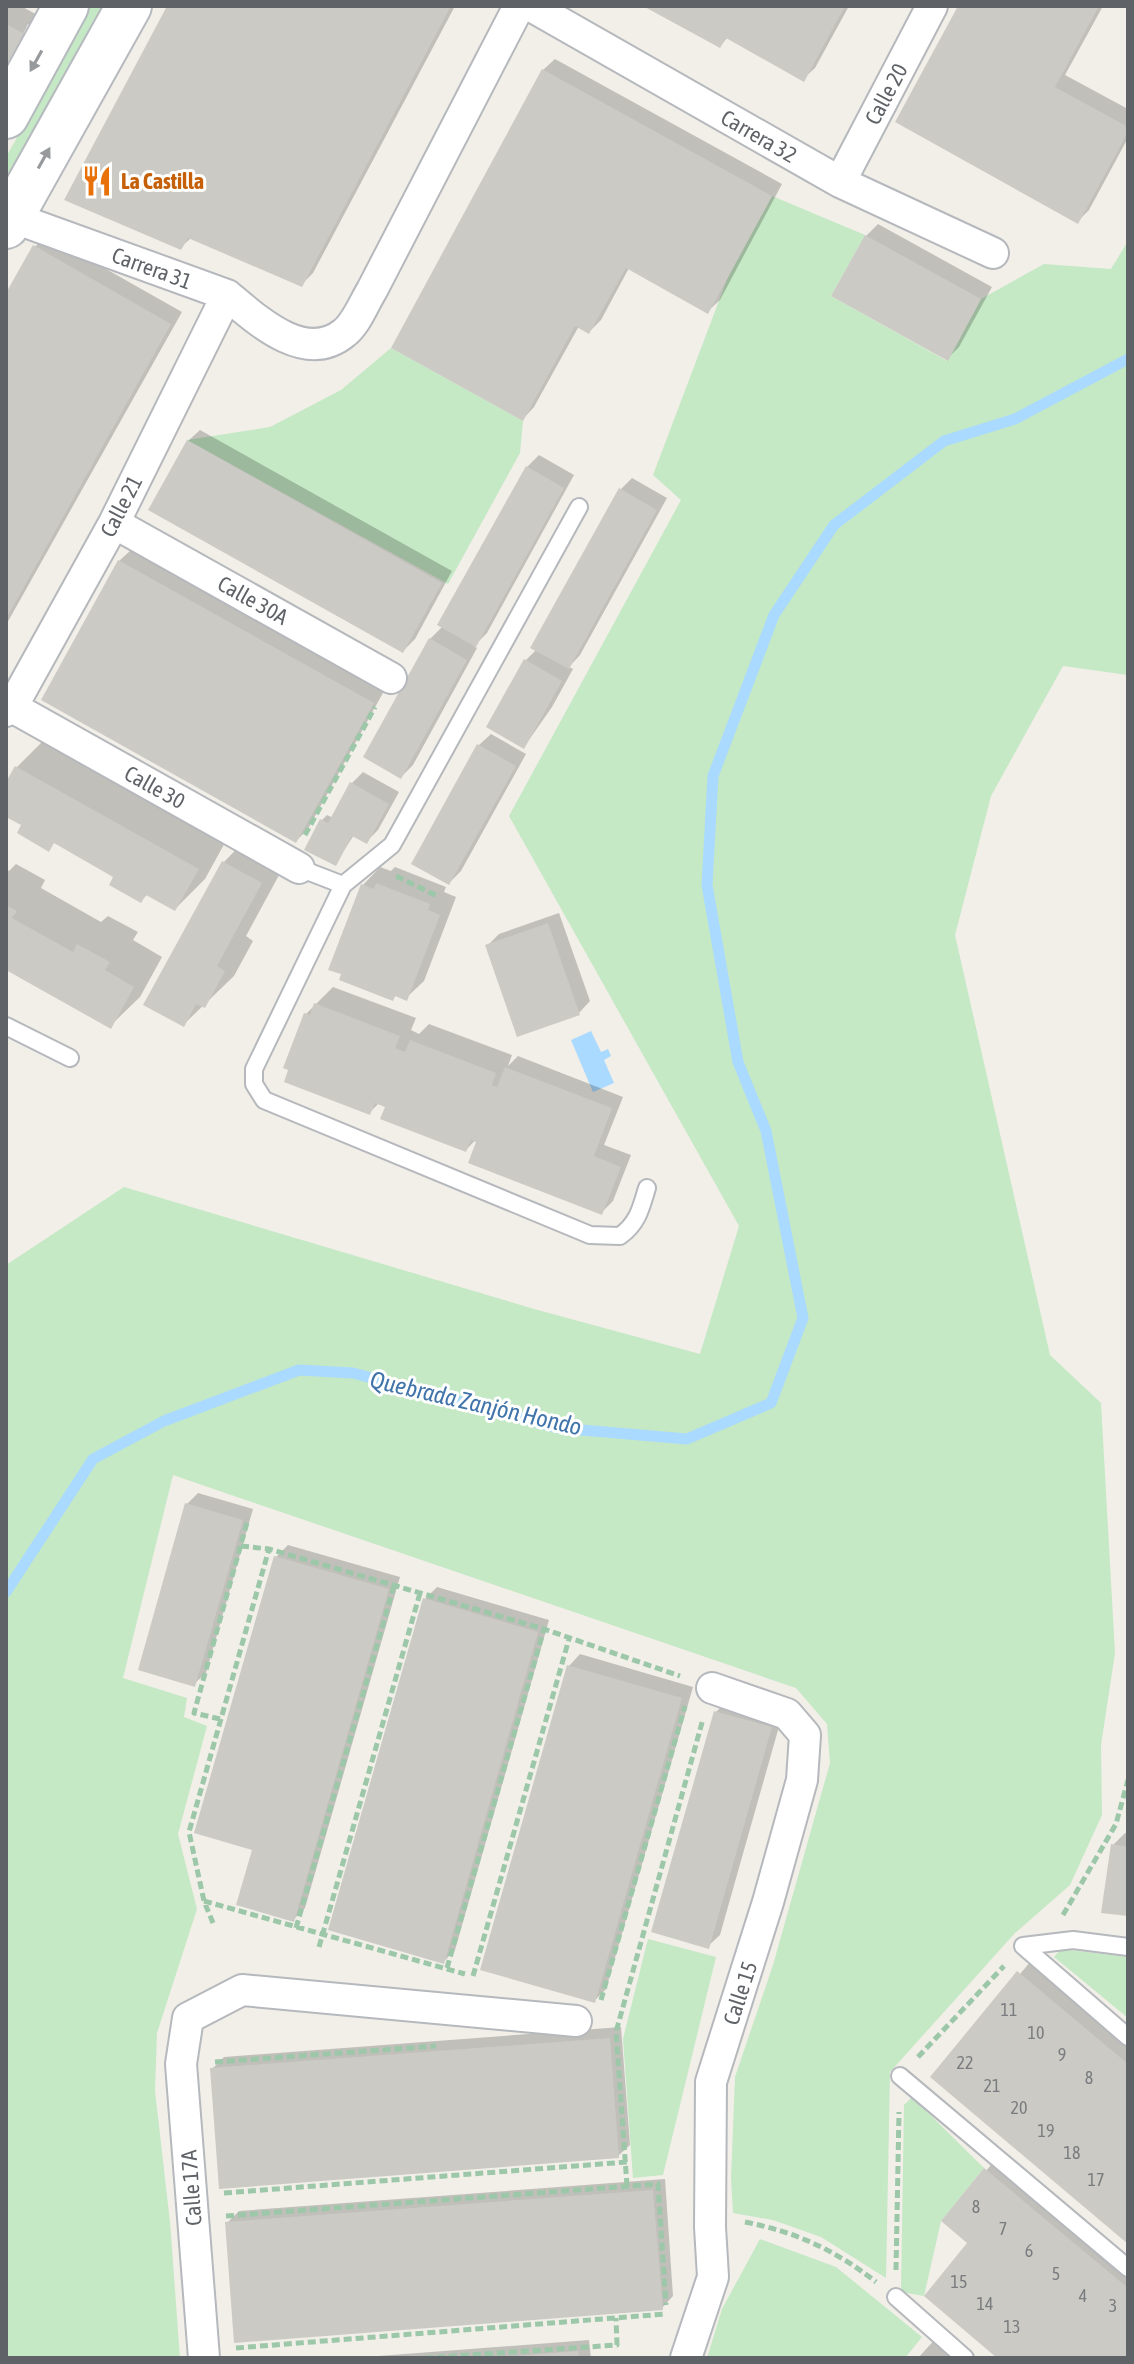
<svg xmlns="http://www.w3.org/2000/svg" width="1134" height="2364" viewBox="0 0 1134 2364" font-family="'Asap Condensed',sans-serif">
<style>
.green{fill:#c5e8c5}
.water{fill:#aadaff}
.shadow{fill:#0003;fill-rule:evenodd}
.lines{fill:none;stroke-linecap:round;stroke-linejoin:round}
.stream{stroke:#aadaff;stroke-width:11}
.building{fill:#cccac5}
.service-casing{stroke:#b5b8bc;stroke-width:20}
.minor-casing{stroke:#b5b8bc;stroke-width:34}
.secondary-casing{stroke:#b6babf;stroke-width:48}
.path{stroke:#9cc7a9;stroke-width:5;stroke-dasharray:8 4;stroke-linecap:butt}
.service{stroke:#fff;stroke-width:16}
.minor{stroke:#fff;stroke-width:30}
.secondary{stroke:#fff;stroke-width:44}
.oneway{fill:#979a9d}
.labels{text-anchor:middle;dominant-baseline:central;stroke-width:6;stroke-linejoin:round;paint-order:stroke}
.number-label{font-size:18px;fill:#7a7d7f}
.street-label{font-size:22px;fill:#5f6368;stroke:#fff}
.food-label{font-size:22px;font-weight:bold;fill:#c56008;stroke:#fff;text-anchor:start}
.water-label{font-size:24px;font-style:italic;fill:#4174aa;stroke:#fff}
</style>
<rect width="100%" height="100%" fill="#f1efe8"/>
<path class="green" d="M91 6H104L6 181V157Z
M772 196 865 235 831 296 947 361 981 299 1044 264 1111 269 1128 241V675L1063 666 991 796 955 935 1050 1355 1101 1403 1115 1653 1101 1745 1102 1815 1070 1885 1015 1933 890 2072 886 2278 821 2237 773 2220 733 2213 731 2178 735 2077 773 1965 830 1763 827 1724 796 1688 173 1475 123 1678 187 1698 184 1717 207 1726 178 1834 197 1909 157 2033 155 2091 170 2222 180 2358H6V1265L124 1187 534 1309 700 1354 739 1226 509 816 681 500 653 475 728 277Z
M391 348 523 421 520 453 448 584 187 440 270 427 341 390Z
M648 1939 716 1957 663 2175 633 2178 623 2039Z
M1061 1949 1128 1957V2018L1054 1957Z
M912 2097 984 2168 941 2221 924 2296 901 2292 904 2105Z
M760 2239 836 2267 922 2337 905 2358H707L722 2309Z"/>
<path class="water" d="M591 1031 601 1052 608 1049 611 1056 604 1060 614 1083 593 1092 571 1040Z"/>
<path class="shadow" d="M6 6H21L41 17 6 94ZM28 24 32 26 22 47H17Z
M169 6H455L313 273 301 285 191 238 180 248Z
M647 6H849L815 68 803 79 728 37 720 46Z
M960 6H1103L1065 75 1128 109V138L1089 210 1077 222Z
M555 59 782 184 720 300 708 311 629 268 601 320 589 332 579 326 534 407 523 419 543 70Z
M878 224 992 287 959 347 947 359 866 236Z
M46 235 182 312 6 625V298L35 247Z
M200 430 452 571 415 639 403 651 188 441Z
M539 455 574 475 487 633 474 646 477 648 413 765 401 777 430 639 443 626 527 467Z
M632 478 667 498 580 655 569 667 573 669 552 707 524 747 526 660 537 649 620 490Z
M131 550 384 691 308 829 296 841 119 561Z
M491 734 526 754 461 871 449 883 479 745Z
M46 738 227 839 205 879 175 909 148 894 141 900 116 876 55 842 48 849 24 825 6 815V786L16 768Z
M363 772 399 792 378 830 366 842 354 835 335 864 322 820 327 815 333 818 352 783Z
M253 832 291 853 246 936 253 941 234 976 183 1025 224 862Z
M16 864 45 880 41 888 101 922 108 916 138 932 133 940 162 957 140 997 110 1026 6 968V869L9 871Z
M380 867 391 871 395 867 446 887 444 892 456 897 424 981 406 998 397 994 393 999 363 885Z
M559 913 590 1001 579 1013 487 946 499 934Z
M333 987 416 1018 411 1030 419 1034 429 1024 512 1055 508 1066 518 1056 623 1097 604 1145 631 1155 613 1201 602 1212 481 1134 466 1150 387 1105 379 1103 369 1113 306 1014Z
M198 1493 253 1509 206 1673 194 1684 187 1504Z
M288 1545 400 1577 305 1908 294 1919 255 1848 276 1557Z
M437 1587 549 1620 455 1950 443 1962 425 1599Z
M580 1654 693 1687 606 1989 594 2001 569 1666Z
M728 1700 782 1716 720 1935 708 1946 716 1712Z
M1125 1833 1128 1834V1914L1113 1845Z
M1031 1961 1128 2043V2242L933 2077Z
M621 2027 630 2145 618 2156 212 2069 224 2057Z
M997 2158 1128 2268V2358H1001L970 2243 943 2221Z
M665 2179 673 2296 662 2308 227 2223 239 2211Z
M938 2336 965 2358H918Z
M589 2340 591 2358H352Z"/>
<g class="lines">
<path class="stream" d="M6 1592 93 1459 164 1421 299 1370 353 1373 558 1428 687 1439 771 1403 803 1318 766 1131 738 1062 707 885 713 776 774 615 834 525 944 441 1015 419 1128 359"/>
</g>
<path class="building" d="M167 6H451L302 287 188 238 181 250 64 200Z
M643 6H845L804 82 726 38 720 48Z
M958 6H1099L1055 87 1128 127V132L1078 224 895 122Z
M6 24 25 34 6 73Z
M542 69 772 196 708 314 626 268 589 334 575 326 523 421 391 348Z
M865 235 981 299 948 361 831 296Z
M33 245 171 324 6 619V293Z
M187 440 442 583 403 653 148 510Z
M526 466 564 488 476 647 437 625Z
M619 488 657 510 569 669 530 648Z
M118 560 374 703 296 843 41 700Z
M429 638 467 660 401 779 363 757Z
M524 659 562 681 524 749 486 727Z
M477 744 516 766 449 885 411 864Z
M15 766 199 869 175 911 146 895 141 903 109 885 113 877 54 843 49 852 17 833 21 825 6 817V782Z
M350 782 389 804 367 844 352 836 336 866 304 850 320 819 328 823Z
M222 861 262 883 217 966 225 971 205 1008 196 1004 184 1027 143 1005Z
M376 883 430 904 428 910 440 915 407 1001 395 996 393 1001 339 980 341 974 328 970 361 884 374 889Z
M6 905 17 911 12 918 73 952 77 944 110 962 105 970 134 987 111 1029 6 970Z
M548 923 580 1015 517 1037 485 945Z
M314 1003 400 1036 395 1048 405 1052 410 1040 496 1073 492 1085 497 1087 505 1067 612 1108 594 1156 621 1167 602 1215 468 1163 476 1142 471 1140 466 1152 380 1119 385 1107 375 1103 370 1115 284 1082 288 1070 283 1068 304 1013 310 1015Z
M185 1503 243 1520 195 1687 138 1670Z
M274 1556 389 1589 294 1922 236 1905 252 1850 194 1833Z
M423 1598 538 1632 444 1964 328 1930Z
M567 1665 682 1698 595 2003 480 1970Z
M714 1711 772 1727 709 1949 651 1932Z
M1111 1844 1128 1847V1916L1101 1913Z
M1017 1971 1128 2064V2244L930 2077Z
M610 2038 619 2158 219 2189 210 2068Z
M984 2168 1128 2288V2358H997L924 2296 967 2243 941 2221Z
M653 2190 663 2310 234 2343 225 2222Z
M578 2351 579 2358H517L516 2356Z"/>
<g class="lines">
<g class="service-casing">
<path id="service" d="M299 868 343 885 254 1069V1084L264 1100 590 1235 620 1236C638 1223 641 1208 647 1188
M343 885 392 845 579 507
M6 1026 70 1058
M1023 1946 1128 2037
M1023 1946 1073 1940 1128 1947
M900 2076 1128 2268
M896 2297 965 2358"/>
</g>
<g class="minor-casing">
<path id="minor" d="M531 6 840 182 993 253
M840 182 932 6
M6 215 227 295C257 320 305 365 344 333 356 324 364 303 372 290L519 6
M114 523 391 678
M12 707 299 868
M6 711 12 707 114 523 227 295
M204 2358 181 2064 188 2018 242 1990 576 2021
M686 2358 713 2277 710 2227 711 2082 768 1902 802 1780 805 1735 787 1714 712 1688"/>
</g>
<g class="secondary-casing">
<path id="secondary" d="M6 116 66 6
M6 226 129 6"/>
</g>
<path class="path" d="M305 835 375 707
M396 876 437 896
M241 1546 269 1549 544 1629 680 1676
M220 1719 194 1713 248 1519
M204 1901 465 1974
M1063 1915 1116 1824 1128 1780
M213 1923 204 1901 189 1832 269 1549
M296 1928 394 1586
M319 1947 420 1593
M447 1968 544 1629
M473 1976 569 1639
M601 2000 685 1706
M918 2057 1004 1966
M215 2062 436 2046
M627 2186 616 2032 703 1719
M224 2193 627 2162
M226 2216 658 2184 666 2305
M745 2222C796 2232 835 2250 876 2282
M896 2270 899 2112
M236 2348 665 2314
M425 2358 617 2345 616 2318"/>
<use href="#service" class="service"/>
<use href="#minor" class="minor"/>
<use href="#secondary" class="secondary"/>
</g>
<defs><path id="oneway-solid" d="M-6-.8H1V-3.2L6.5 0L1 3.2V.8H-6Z" transform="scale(2)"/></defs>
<g class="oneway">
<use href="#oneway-solid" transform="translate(36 61) rotate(119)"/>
<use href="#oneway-solid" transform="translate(44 158) rotate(-61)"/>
</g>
<defs>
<g id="restaurant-bare" transform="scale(2.4)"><path d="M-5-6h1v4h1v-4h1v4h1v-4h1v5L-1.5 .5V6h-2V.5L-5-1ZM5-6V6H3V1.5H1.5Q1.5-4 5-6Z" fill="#e8710a" stroke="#fff" stroke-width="2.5" paint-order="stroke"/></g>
</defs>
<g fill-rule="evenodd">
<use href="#restaurant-bare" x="97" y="181"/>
</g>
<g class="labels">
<g class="number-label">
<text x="1009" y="2009">11</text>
<text x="1036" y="2032">10</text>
<text x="1062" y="2054">9</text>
<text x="965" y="2062">22</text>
<text x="1089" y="2077">8</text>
<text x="992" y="2085">21</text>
<text x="1019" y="2107">20</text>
<text x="1046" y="2130">19</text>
<text x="1072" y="2152">18</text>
<text x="1096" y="2179">17</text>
<text x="976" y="2206">8</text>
<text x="1003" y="2228">7</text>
<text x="1029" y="2250">6</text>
<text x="1056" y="2273">5</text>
<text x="959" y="2281">15</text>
<text x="1083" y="2295">4</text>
<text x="985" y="2303">14</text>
<text x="1113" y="2305">3</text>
<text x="1012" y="2326">13</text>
</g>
<g class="street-label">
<text transform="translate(886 94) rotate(-62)">Calle 20</text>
<text transform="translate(759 136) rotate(30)">Carrera 32</text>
<text transform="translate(152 268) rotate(20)">Carrera 31</text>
<text transform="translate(121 506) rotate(-63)">Calle 21</text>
<text transform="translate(253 600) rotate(29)">Calle 30A</text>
<text transform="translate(155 787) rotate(29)">Calle 30</text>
<text transform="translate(740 1993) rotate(-72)">Calle 15</text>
<text transform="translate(191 2188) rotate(-94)">Calle 17A</text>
</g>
<g class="food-label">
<text x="121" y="181">La Castilla</text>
</g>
<g class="water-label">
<text transform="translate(476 1403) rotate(13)">Quebrada Zanjón Hondo</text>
</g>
</g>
<rect width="1134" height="2364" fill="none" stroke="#5f6368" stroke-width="16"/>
</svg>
